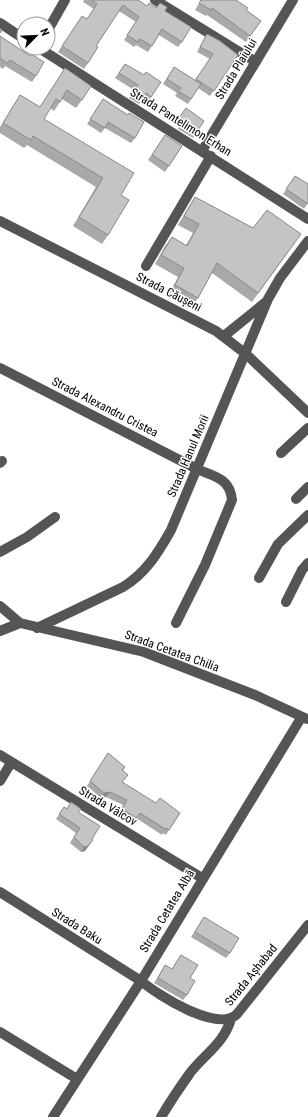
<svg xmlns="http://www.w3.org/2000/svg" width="308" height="1117" viewBox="0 0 308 1117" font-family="'Roboto Condensed',sans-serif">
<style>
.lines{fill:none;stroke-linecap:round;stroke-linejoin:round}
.minor{stroke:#555;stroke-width:10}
.wall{fill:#a9a9a9}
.shaded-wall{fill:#898989}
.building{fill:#c4c4c4;stroke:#898989}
.labels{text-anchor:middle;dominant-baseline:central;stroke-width:3;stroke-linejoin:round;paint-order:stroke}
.street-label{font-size:12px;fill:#000;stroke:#fff}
</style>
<rect width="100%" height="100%" fill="#fff"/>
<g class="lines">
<path class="minor" d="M155 0 256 62
M0 23 24 39
M48 30 65 0
M39 48 308 219
M202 151 293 0
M0 221 216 331 246 354 308 413
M146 266 211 156
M224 336 266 302
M0 368 197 469C215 477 230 478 232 500L205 565 176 623
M281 453 308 428
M0 463 2 461
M296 499 308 487
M0 552 27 537 55 517
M259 578 278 544 308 515
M286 602 302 570 308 563
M0 606 20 623
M37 628 123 587C146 573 158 553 171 530L268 299 280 278 308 241
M0 631 20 623 144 652 255 695 307 719
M0 755 202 878
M0 781 11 763
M0 892 141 981C158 995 217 1033 237 1014L308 925
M0 1032 77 1079
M53 1117 141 981 301 718
M161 1117C170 1102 180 1087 190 1073 205 1054 224 1043 231 1019"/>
</g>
<path class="wall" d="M84 0H138L147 6 156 8 165 11 182 42 178 47 159 35 148 52 136 45 134 47 124 40 136 22 119 11 96 46 88 63 84 69 58 52 82 16 87 19 94 9 83 2Z
M201 0H236L246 10 261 21 246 42 207 15 206 16 195 10Z
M207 34 238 55 210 96 198 88 188 104 175 96 177 93 163 84 174 67 195 80 210 59 197 52 204 39Z
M0 36 36 76 32 82 5 66 3 69 0 67Z
M125 64 151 97 148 102 142 99 139 104 129 98 134 90 115 78Z
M65 68 82 100 76 108 62 99 54 111 50 108 44 119 121 195 108 235 102 244 73 226 96 187 27 145 24 148 0 133V127L20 95 40 107Z
M103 99 135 138 131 143 105 128 101 133 87 124Z
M186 108 204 121 193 138 178 129 179 127 175 124Z
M165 135 182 146 165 172 148 160Z
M295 176 308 203 304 209 283 194Z
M195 197 253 228 301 234 252 302 212 273 198 298 192 307 169 294 178 277 155 264 165 246 172 237 186 245 193 233 178 225 189 206Z
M108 753 125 767 123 771 122 782 156 803 180 813 166 835 163 833 162 835 136 818 133 823 118 814 123 805 106 797 101 798 87 786Z
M64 807 67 808 78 812 92 839 85 851 81 852 70 843 76 833 56 819Z
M204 917 230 953 226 958 191 937Z
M181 955 190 978 187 995 183 1000 154 983 165 965 172 969Z"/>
<path class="shaded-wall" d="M110 792 106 797 101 798 104 793Z
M93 840 85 851 81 852 84 847Z"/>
<path class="building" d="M92 0H138L147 6 149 3 156 8 160 3 167 7 165 11 191 27 182 42 162 29 152 46 140 39 138 42 127 35 139 17 123 5 96 46 98 47 88 63 62 46 82 16 87 19 97 4Z
M201 0H236L248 8 246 10 261 21 250 36 212 8 211 10 199 3Z
M0 28 2 30 0 33Z
M207 34 220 41 238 55 214 91 196 79 213 54 200 47Z
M0 36 30 56 31 54 44 62 36 76 10 60 7 63 0 58Z
M125 64 144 75 146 72 161 82 151 97 146 93 142 99 133 93 138 85 119 73Z
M174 67 201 84 191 99 178 91 181 88 167 79Z
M65 68 91 86 82 100 67 90 60 102 56 99 44 119 134 173 121 195 129 200 108 235 79 217 103 178 33 136 31 140 3 123 20 95 40 107Z
M103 99 128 115 129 113 144 122 135 138 108 122 105 128 90 119Z
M186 108 204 121 196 133 182 124 183 122 178 119Z
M165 135 182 146 169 166 152 155Z
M295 176 308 184V204L286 189Z
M195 197 253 228 267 210 301 234 258 293 217 263 198 298 175 285 184 268 161 255 172 237 187 246 199 224 184 216Z
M108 753 125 767 122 770 128 775 122 782 156 803 160 798 180 813 169 830 166 828 165 829 140 813 136 818 122 809 127 800 110 792 104 793 90 781Z
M71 802 81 809 78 812 100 826 92 839 93 840 88 846 84 847 74 837 80 828 59 814 64 807 67 809Z
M204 917 239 938 230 953 195 932Z
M181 955 198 965 190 978 195 981 187 995 158 978 165 965 172 969Z"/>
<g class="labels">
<g class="street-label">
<text transform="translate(236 69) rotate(-59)">Strada Plaiului</text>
<text transform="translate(181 122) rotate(32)">Strada Pantelimon Erhan</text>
<text transform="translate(169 292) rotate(27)">Strada Căușeni</text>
<text transform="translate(105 407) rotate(27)">Strada Alexandru Cristea</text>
<text transform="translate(188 456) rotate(-67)">Strada Hanul Morii</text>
<text transform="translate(172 651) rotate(20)">Strada Cetatea Chilia</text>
<text transform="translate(108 806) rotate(31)">Strada Vâlcov</text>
<text transform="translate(167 911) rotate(-59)">Strada Cetatea Albă</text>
<text transform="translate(77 926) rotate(32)">Strada Baku</text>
<text transform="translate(251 975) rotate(-51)">Strada Așhabad</text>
</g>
</g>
<g transform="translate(36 36) rotate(66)"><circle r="19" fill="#ffffff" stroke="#999999"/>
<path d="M0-3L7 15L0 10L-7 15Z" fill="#000000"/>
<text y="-6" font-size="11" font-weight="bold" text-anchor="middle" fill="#000000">N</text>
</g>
</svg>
